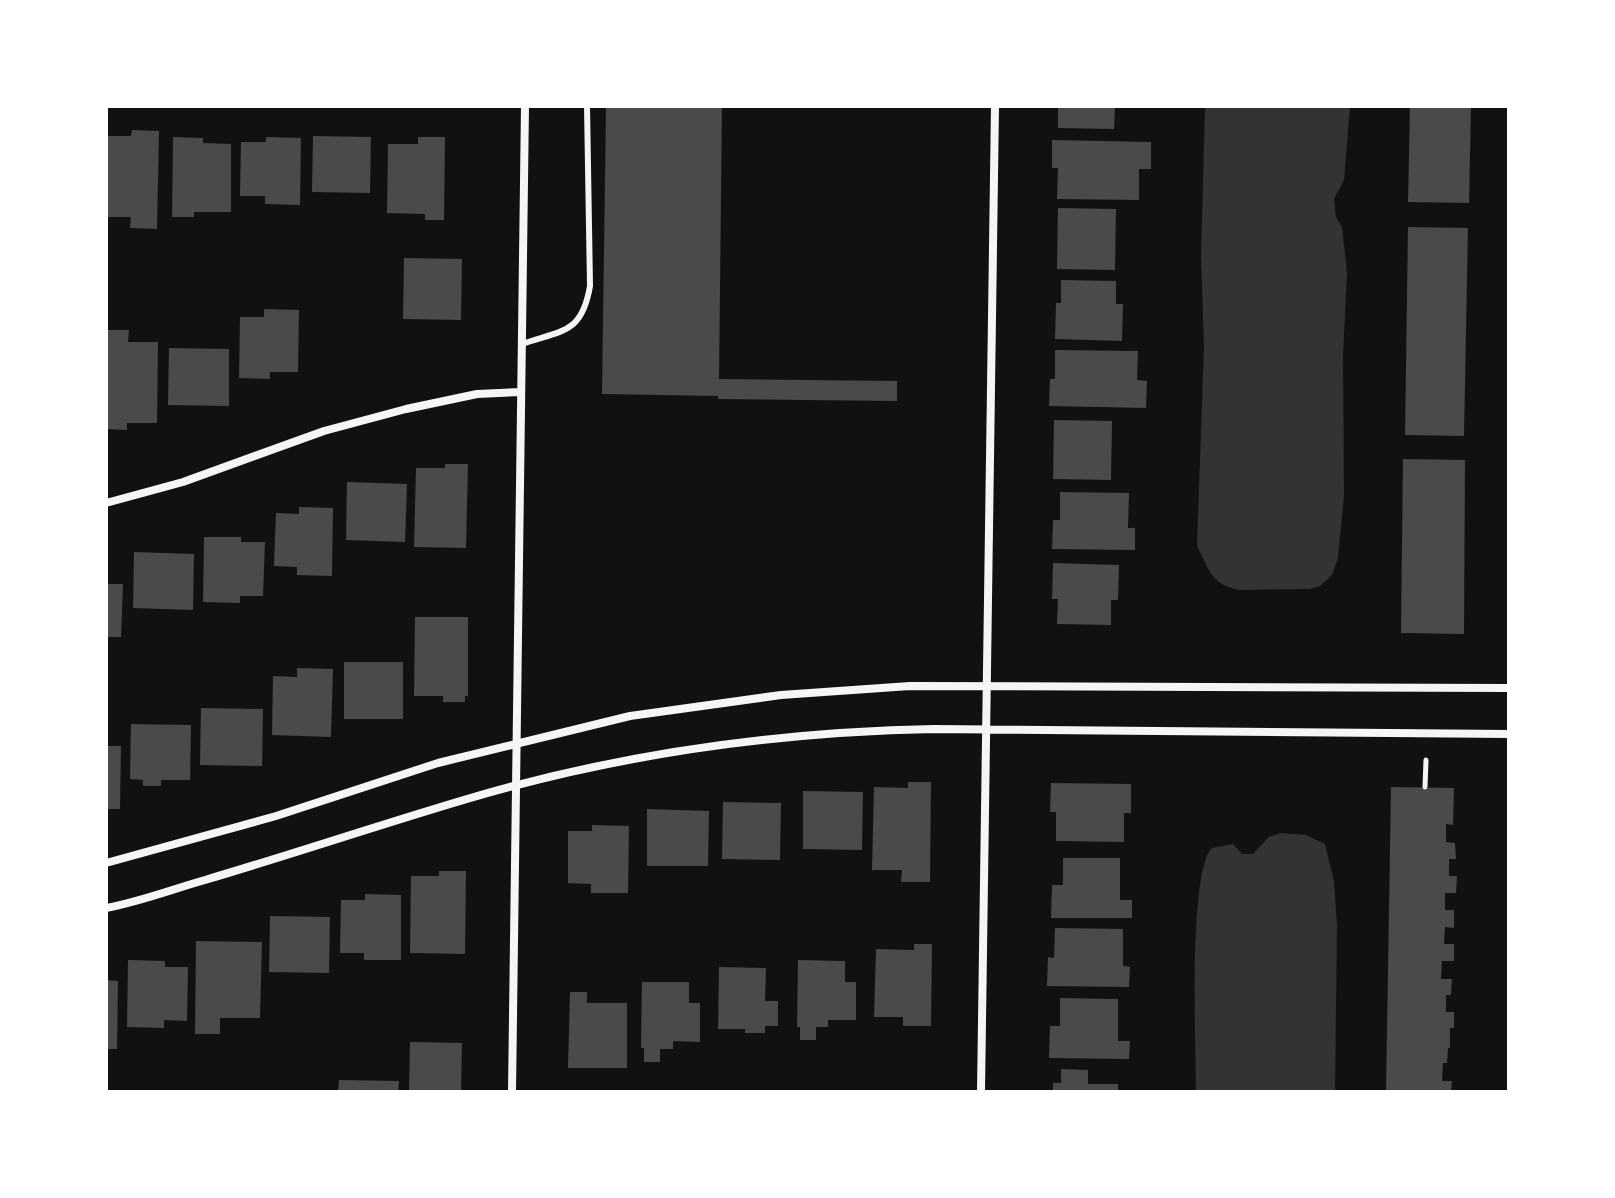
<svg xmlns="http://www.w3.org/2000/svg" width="1615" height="1198" viewBox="0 0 1615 1198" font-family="Arial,sans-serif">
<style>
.water{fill:#333}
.building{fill:#4a4a4a}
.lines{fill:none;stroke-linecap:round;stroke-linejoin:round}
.path{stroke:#f5f5f5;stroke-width:5}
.service{stroke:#f5f5f5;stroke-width:6}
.minor{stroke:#f5f5f5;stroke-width:8}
</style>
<rect width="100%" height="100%" fill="#111"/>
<path class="water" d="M1205 106H1350L1344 180 1334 199 1336 217 1342 227 1347 272 1343 357 1344 495 1338 558 1332 575 1320 586 1310 589 1239 590C1210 584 1209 569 1197 546L1204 346 1201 257Z
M1281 833 1306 835 1325 844 1334 882 1337 925 1335 1092H1196C1196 1051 1188 871 1212 848L1233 844 1242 854H1253L1269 837Z"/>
<path class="building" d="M606 106H722L719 379 897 381V401L718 399V396L602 394Z
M1058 106H1115L1114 129 1058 128Z
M1410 106H1471L1469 203 1408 202Z
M132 130 159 131 157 229 130 228 131 217H106V136H131Z
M313 136 371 137 370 193 312 192Z
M173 137 203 138V143L231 144V212H194V217H172Z
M266 137 301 138 300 205 265 204V196H240L241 142H266Z
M418 137H445L444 220H425V214L387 213 388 144H418Z
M1052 140 1151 142V169H1139V200L1057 199 1058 168H1052Z
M1058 208 1116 209 1115 270 1057 269Z
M1408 227 1468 228 1464 436 1405 435Z
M404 258 462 259 461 320 403 319Z
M1061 280 1116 281V304H1123L1122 341 1055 339 1056 303H1061Z
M264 309 299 310 298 372H270V379L239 378 240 317H264Z
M106 330H129L128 342H158L157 423H127V430L106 429Z
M169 348 229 349V406L168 405Z
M1055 350 1138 351 1137 380 1147 381 1146 408 1049 406 1050 379H1055Z
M1054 420 1112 421 1111 480 1053 479Z
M1403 459 1465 460 1464 634 1401 633Z
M445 464H468L466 548 414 547 416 468H445Z
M347 482 407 484 405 542 346 540Z
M1060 492 1129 493 1128 528H1135V550L1052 549 1053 520H1060Z
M299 507 333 508 332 576 297 575V567L274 566 276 513 299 514Z
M204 537H241V542H265L263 596H240V603L203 602Z
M134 552 194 554 193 610 133 608Z
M1053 563 1119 565 1118 600H1111V625L1057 624 1058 599H1052Z
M106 584H123L121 637H106Z
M415 617H468V696H465V702H443V696H414Z
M344 662H403V719H344Z
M297 668 333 669 331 737 272 735 273 676 297 677Z
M201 708 263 709 262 766 200 765Z
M131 724 191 725 190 780H161V786H143V780L130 779Z
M106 746H121L120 809H106Z
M908 782H931L930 882H901L902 870H872L874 787 908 788Z
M1051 783 1131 784V813H1124V842L1056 841V812H1050Z
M1391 787 1454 788 1453 825 1446 824V842L1455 843 1456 859H1449V876H1457L1456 893H1445V910H1454V928L1445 927 1444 944H1454V961H1442L1441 979H1452L1451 995H1446V1012H1454V1028H1450V1048H1448L1447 1063H1443L1442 1081H1452L1451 1092H1386Z
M803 791 863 792 862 850 803 849Z
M723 802 781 803 780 860 722 859Z
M647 809 709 811 708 866H647Z
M592 825 629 826 628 893H591V884L568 883V831H592Z
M1063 858H1120V900H1132V918H1051L1052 885H1063Z
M439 871H466L465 954 410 953 411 876H439Z
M365 894 401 895V960H364V953H340L341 900H365Z
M270 916 330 917 329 973 269 972Z
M1055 928 1123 929V966L1130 967 1129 987 1047 986 1048 957 1054 958Z
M196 941 262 942 260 1018H220V1034H195Z
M914 944H932L931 1026H903V1017H874L876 949 914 950Z
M128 960 165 961V967H188L187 1021 164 1020V1028L127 1027Z
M798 960 845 961V982H856V1020H828V1027H816V1040H800V1027H797Z
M719 967 766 968 765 1001H778V1026H765V1033H745V1029H718Z
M106 980 118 981 117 1049H106Z
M642 982H689V1003H700V1042L673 1041V1049H660V1062H644V1048H641Z
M570 992H587V1003H627V1068H568Z
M1060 998 1118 999V1041H1130L1129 1059 1049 1058 1050 1026H1060Z
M410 1042 462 1043 461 1092H409Z
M1061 1069 1088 1070V1084H1118V1092H1053V1083H1061Z
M339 1080 399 1081 398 1092H338Z"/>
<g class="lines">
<path class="path" d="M1425 787 1426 760"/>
<path class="service" d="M522 344C562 330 582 334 590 286L587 106"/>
<path class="minor" d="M106 503 183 482 324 431 406 409 477 394 521 392
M106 863 276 816 438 763 630 716 781 695 910 686 1509 688
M106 908C139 902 173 889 205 880 293 854 379 825 467 799 619 754 775 732 934 729L1509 734
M512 1092 525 106
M981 1092 995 106"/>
</g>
<rect width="1615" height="1198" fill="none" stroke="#ffffff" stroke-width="216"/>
</svg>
